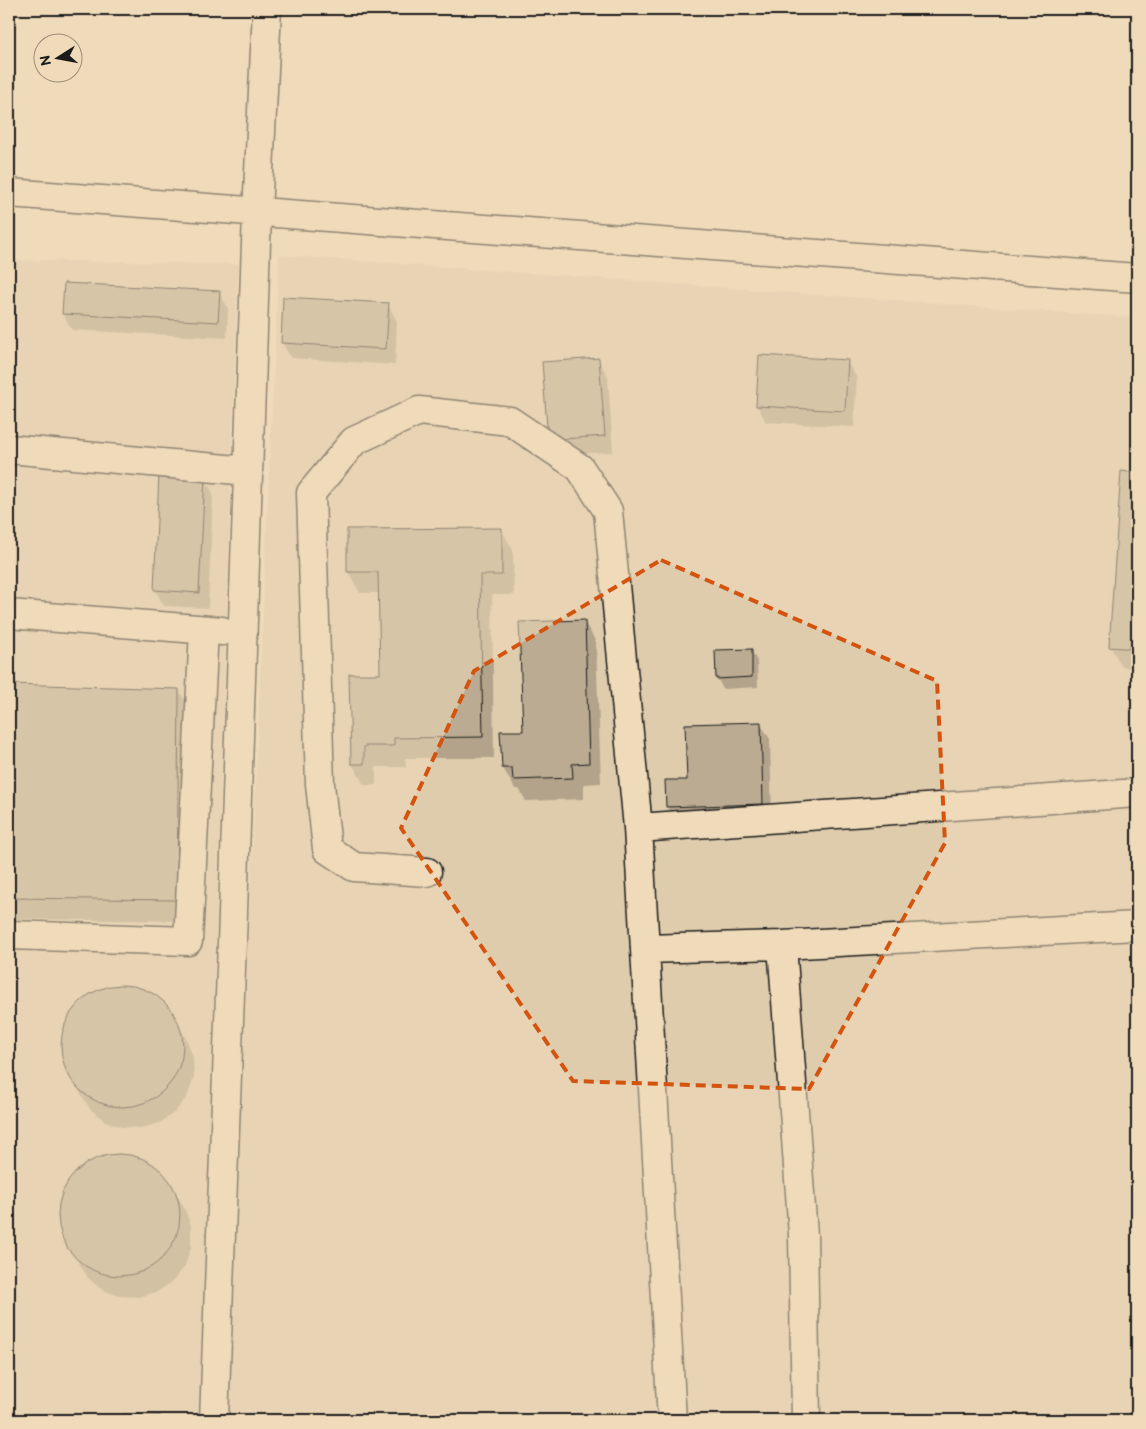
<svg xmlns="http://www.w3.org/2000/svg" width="1146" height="1429" viewBox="0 0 1146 1429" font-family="'Balsamiq Sans',sans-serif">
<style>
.built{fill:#dfccad}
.shadow{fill:#0003}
.building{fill:#bbab92;stroke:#1c1c1c}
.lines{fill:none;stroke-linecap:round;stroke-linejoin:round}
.minor-casing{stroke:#1c1c1c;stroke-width:31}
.minor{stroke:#efdab9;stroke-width:28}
.marked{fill:none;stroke:#d4530e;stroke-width:4;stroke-dasharray:10 6;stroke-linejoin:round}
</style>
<rect width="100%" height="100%" fill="#efdab9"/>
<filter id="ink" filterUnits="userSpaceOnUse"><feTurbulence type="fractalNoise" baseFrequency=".02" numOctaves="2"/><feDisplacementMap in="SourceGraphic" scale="10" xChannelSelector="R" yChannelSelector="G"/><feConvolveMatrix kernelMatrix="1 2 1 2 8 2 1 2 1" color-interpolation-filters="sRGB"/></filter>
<g filter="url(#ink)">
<path class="built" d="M279 255 1137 318V1420H227Z
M9 260 238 264 200 1420H9Z"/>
<path class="shadow" d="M219 292 228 308 227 338 72 330 63 314Z
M388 305 397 321 395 365 291 358 282 342Z
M598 360 608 376 613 452 559 455 549 439Z
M847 362 857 378 854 427 766 422 757 406Z
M1122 473 1137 474V668L1122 667 1110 646Z
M204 477 213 493 208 608 164 606 155 590Z
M501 529 513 550 514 595H492L494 758H405L406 767H376V785H364L352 764 381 675 380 593H360L348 572V530Z
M584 621 596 642 601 783 584 784V799L526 801 519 789H515L503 768 524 732Z
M751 650 757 661 758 687 723 689 717 678Z
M9 685 179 690 191 711 189 921 9 919Z
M760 723 770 739 772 820 677 823 667 807 688 781Z
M122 986 142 990 160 1000 173 1016 186 1038 193 1057 194 1078 187 1097 175 1112 160 1123 141 1128 122 1127 105 1121 90 1109 67 1071 62 1052 63 1033 71 1014 84 999 102 989Z
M120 1155 140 1159 158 1169 171 1185 184 1207 191 1226V1247L185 1266 173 1281 157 1292 139 1297 120 1296 102 1290 88 1278 65 1240 60 1221 61 1202 69 1183 82 1168 100 1158Z"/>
<path class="building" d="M64 283 220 291 218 322 62 314Z
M283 297 389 303 386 349 281 343Z
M759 355 848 360 845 411 756 406Z
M599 358 605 436 548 440 542 362Z
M1121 471 1137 473V649L1109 647Z
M159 473 205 475 199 593 154 590Z
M502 528V575H480L483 737 394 738V746H364V764H351L349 674H380L378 572H347V529Z
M585 620 589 763 572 764 573 778 513 780 512 768H502L500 731H523L519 622Z
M752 649V677L716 679 715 650Z
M9 684 179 689 177 900 9 898Z
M761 722 763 804 666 807 665 780H687L685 724Z
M61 1046a61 61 0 1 1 122 0a61 61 0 1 1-122 0Z
M58 1215a61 61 0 1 1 122 0a61 61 0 1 1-122 0Z
M122 1414 160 1415V1420H122Z"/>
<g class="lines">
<g class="minor-casing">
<path id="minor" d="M9 193 1137 278
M9 449 248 471
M9 614 222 631
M638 828 1137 793
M427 872 354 867 327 849 320 784 311 493 354 441 419 411 510 421 580 468 608 511 638 828 672 1420
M9 935 188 941 204 630
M782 945 803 1235 806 1420
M646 949 782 945 1137 926
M214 1420 232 942 257 213 267 9"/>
</g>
<use href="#minor" class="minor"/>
</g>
</g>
<path d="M0 0H1146V1429H0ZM661 560 937 681 945 843 809 1089 573 1081 401 828 474 671Z" fill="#efdab9" fill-opacity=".55" fill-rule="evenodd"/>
<path class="marked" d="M661 560 937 681 945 843 809 1089 573 1081 401 828 474 671Z"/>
<rect width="1146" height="1429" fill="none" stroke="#efdab9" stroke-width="30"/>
<rect x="15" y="15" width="1116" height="1399" fill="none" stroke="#1c1c1c" stroke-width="2" filter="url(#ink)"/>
<g transform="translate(58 58) rotate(259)"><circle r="24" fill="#efdab9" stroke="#9b8e7a"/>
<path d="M0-4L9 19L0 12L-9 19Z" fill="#1c1c1c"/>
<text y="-8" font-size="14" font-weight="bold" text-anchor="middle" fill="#1c1c1c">N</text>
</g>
</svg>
